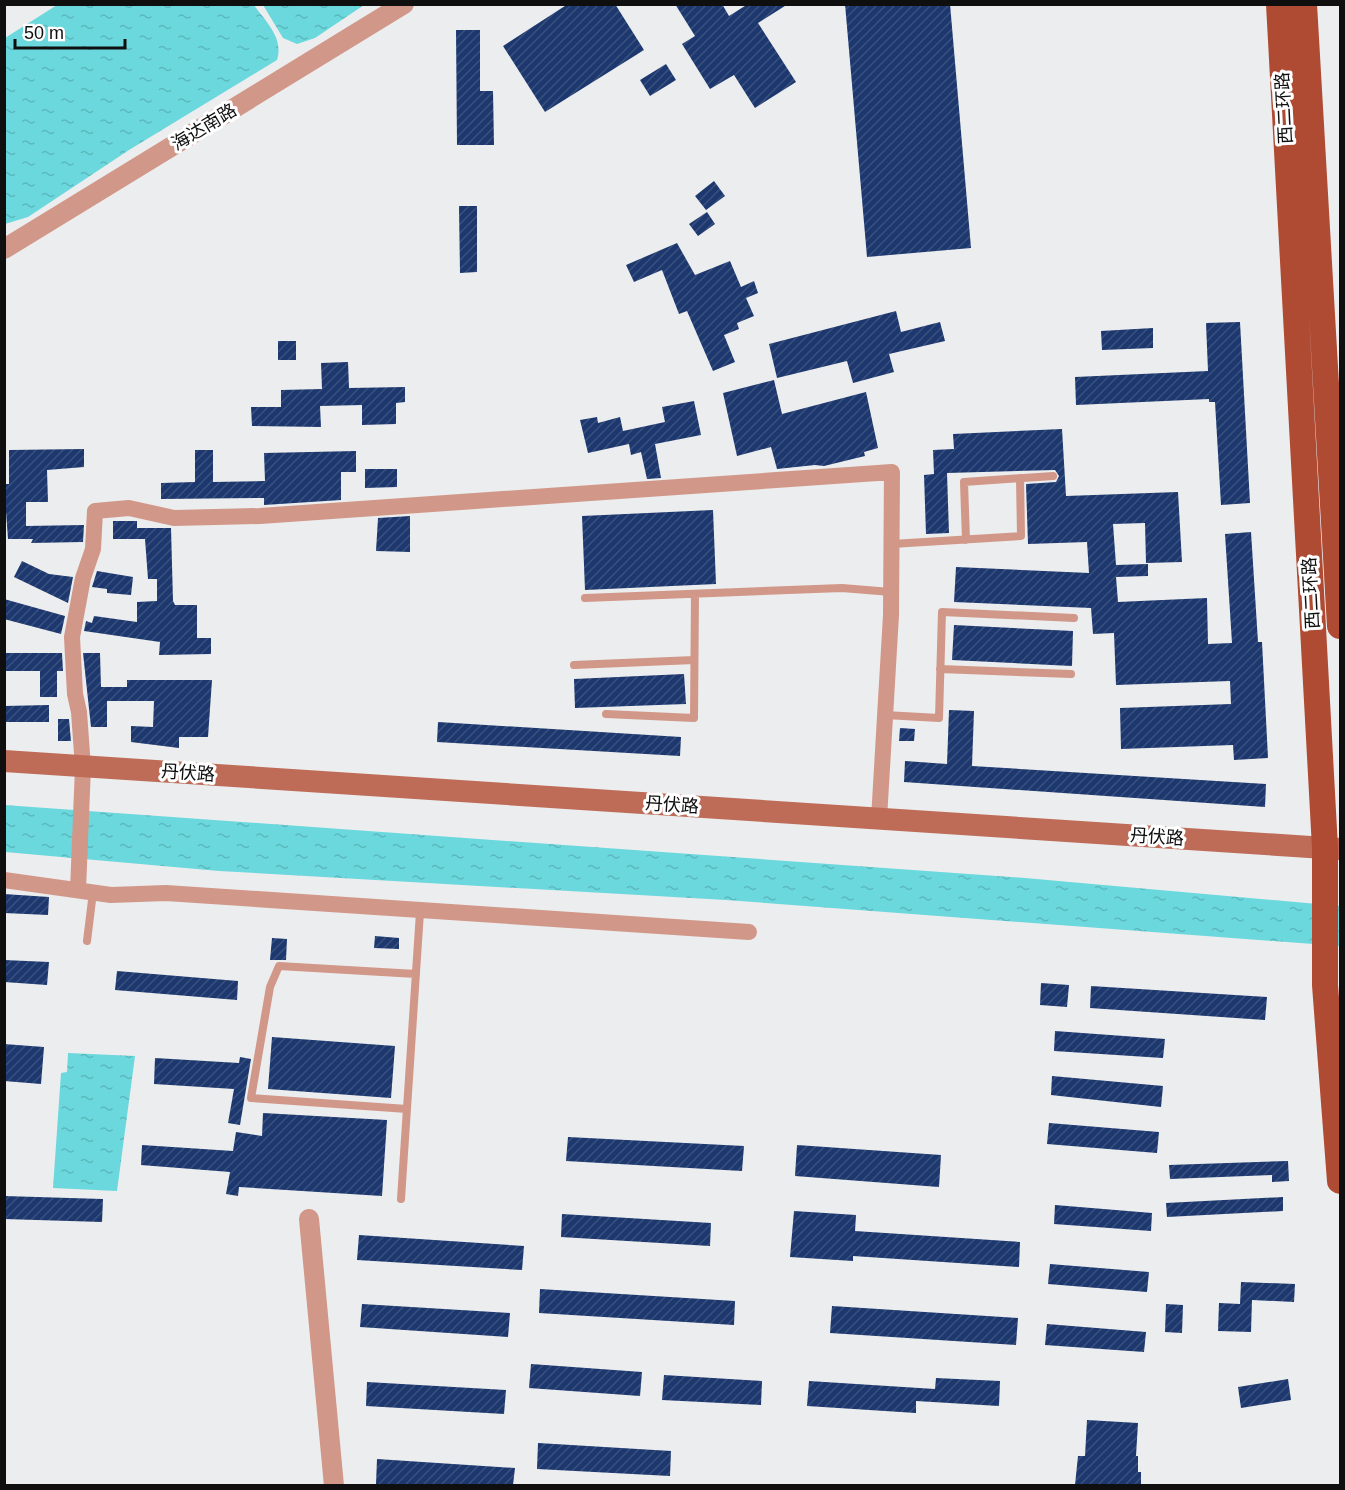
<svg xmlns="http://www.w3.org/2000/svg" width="1345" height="1490" viewBox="0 0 1345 1490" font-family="Arial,'Noto Sans SC',sans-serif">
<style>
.water{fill:url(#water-ripples)}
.building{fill:url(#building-hatch)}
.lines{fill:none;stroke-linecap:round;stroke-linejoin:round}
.service{stroke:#d19789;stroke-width:8}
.minor{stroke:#d19789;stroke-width:16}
.tertiary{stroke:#d19789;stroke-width:20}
.secondary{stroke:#be6c58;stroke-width:22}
.primary{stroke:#af4a33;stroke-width:26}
.labels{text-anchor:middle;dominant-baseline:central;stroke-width:6;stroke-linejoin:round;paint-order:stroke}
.street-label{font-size:18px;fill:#0f0f10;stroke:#fff}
</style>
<defs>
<pattern id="water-ripples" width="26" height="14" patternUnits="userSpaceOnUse" patternTransform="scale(1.5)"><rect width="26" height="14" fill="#6ad8dd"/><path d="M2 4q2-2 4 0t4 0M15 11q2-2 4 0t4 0" fill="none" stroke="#5bb8bd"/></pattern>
<pattern id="building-hatch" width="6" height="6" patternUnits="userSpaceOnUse" patternTransform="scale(1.5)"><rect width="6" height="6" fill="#1c386f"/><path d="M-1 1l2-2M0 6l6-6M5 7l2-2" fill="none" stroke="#3b517d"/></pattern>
</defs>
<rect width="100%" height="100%" fill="#ecedee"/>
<path class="water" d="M253 4C266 22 284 38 277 60L129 150 28 217 5 224V38L57 5Z
M263 5H364L315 38 297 44 283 38Z
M4 805 1025 878 1340 906V946L726 900 219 871 5 852Z
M68 1053 135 1056 117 1191 53 1188 61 1073 67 1072Z"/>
<path class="building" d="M568 4H615L644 50 545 112 503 46Z
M675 4H722L729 16 748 4H788L758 23 796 82 755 108 734 75 710 89 682 44 695 36Z
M845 4H950L971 248 867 257Z
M456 30H480V91H493L494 145H457Z
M666 64 676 80 650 96 640 80Z
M714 181 725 196 706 210 695 196Z
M459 206H477V272L460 273Z
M707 212 715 224 698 236 689 224Z
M677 243 695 275 730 261 741 287 754 281 758 293 746 298 754 316 737 323 739 329 724 335 735 362 713 371 687 311 679 314 662 270 634 282 626 265Z
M896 311 901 332 940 322 945 341 889 354 894 372 853 383 847 361 777 378 769 344Z
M1240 322 1250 503 1221 505 1215 402H1209V399L1076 405 1075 377 1208 371 1206 323Z
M1153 328V348L1102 350 1101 331Z
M278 341H296V360H278Z
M348 362 349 388 405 387V402L396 403V424L362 425V405L320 406 321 427 252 426 251 407H281V390L322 389 321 363Z
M774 380 782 414 866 392 878 448 864 452 865 456 824 466 815 465 777 469 771 447 737 456 723 393Z
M694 401 701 435 655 444 661 478 647 479 641 452 631 455 629 444 588 453 580 420 597 417 598 423 620 417 623 431 665 422 662 407Z
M1062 429 1066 496 1178 492 1182 562 1146 563 1145 523 1113 524 1116 565 1148 564V576L1116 577 1118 602 1207 598 1208 644 1232 643 1225 534 1251 532 1258 642H1262L1268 758 1234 760 1233 745 1121 749 1120 708 1231 704 1230 681 1116 685 1114 633 1093 634 1091 608 954 602 956 567 1089 573 1087 542 1028 544 1026 484 1056 482 1059 476 1055 470 947 473 949 533 926 534 924 475 934 474 933 450 954 449 953 434Z
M84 449V467L47 470 48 502H26V526L84 525 83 542 31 543 33 539H8L4 484H9V450Z
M195 450H213V482L265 481 264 453 356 451V472H341V500L264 505V498L161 499V483L195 482Z
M365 469H397V487L365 488Z
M713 510 716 584 585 590 582 516Z
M410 516V552L376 551 378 518Z
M113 521H137V528H171L173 601 175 605H197V638H211V654L159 655 160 642 84 631 86 621 92 623 94 616 137 622V602L157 601V579H148L145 539H113Z
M22 561 49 574 73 577 68 603 14 577Z
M97 571 133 577 131 595 107 593V589L92 587Z
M4 599 65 616 61 634 4 619Z
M954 625 1073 631 1072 666 952 660Z
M4 653H62L63 671H57V697H40V671H4Z
M83 653H100L101 687H127V680H212L208 737H179V748L131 742V726L153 727 154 701H107V727H91Z
M684 674 686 704 575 708 574 679Z
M49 705V722H4V706Z
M949 710 974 711 972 766 1266 784 1265 807 904 782 905 761 947 764Z
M58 719H69L71 741H58Z
M438 722 681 737 680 756 437 742Z
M900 728 915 729 914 741H899Z
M4 894 49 897 48 915 4 913Z
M375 936 399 938V949L374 948Z
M272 938 287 939 286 960H270Z
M4 960 49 962 47 985 4 982Z
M117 971 238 981 237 1000 115 990Z
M1041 983 1069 985 1067 1007 1040 1005Z
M1091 986 1267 997 1265 1020 1090 1008Z
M1055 1031 1165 1039 1163 1058 1054 1051Z
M272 1037 395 1046 391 1098 268 1089Z
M4 1044 44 1047 41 1084 4 1081Z
M240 1057 251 1059 240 1125 228 1123 234 1089 154 1084 155 1058 239 1063Z
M1052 1076 1163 1086 1161 1107 1051 1095Z
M263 1113 387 1120 382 1196 239 1187 238 1196 226 1194 230 1172 141 1165 142 1145 233 1151 236 1132 262 1136Z
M1049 1123 1159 1132 1157 1153 1047 1144Z
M568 1137 744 1146 742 1171 566 1161Z
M797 1145 941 1155 939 1187 795 1176Z
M1288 1161 1289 1181 1272 1182V1175L1170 1179 1169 1165Z
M4 1196 103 1199 102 1222 4 1219Z
M1283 1197V1211L1167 1217 1166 1203Z
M1055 1205 1152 1213 1151 1231 1054 1224Z
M794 1211 856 1215 855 1231 1020 1242 1019 1267 853 1256V1261L790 1257Z
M562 1214 711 1223 710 1246 561 1237Z
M359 1235 524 1246 522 1270 357 1260Z
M1050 1264 1149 1272 1147 1292 1048 1284Z
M1241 1282 1295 1284 1294 1302 1252 1300 1251 1332 1218 1331 1219 1303 1240 1304Z
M540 1289 735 1301 734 1325 539 1313Z
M362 1304 510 1313 508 1337 360 1327Z
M1166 1304 1183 1305 1182 1333 1165 1332Z
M832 1306 1018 1318 1016 1345 830 1333Z
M1047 1324 1146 1332 1144 1352 1045 1345Z
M531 1364 642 1372 640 1396 529 1388Z
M664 1375 762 1381 761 1405 662 1400Z
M936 1378 1000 1381 999 1406 916 1401V1413L807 1406 809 1381 935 1389Z
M1288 1379 1291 1400 1241 1408 1238 1387Z
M367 1382 506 1390 504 1414 366 1406Z
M1087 1420 1138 1423 1136 1456H1138V1472H1141V1485H1075L1078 1456H1085Z
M538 1443 671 1451 670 1476 537 1469Z
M377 1459 515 1468 513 1485 376 1484Z"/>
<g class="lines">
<path class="service" d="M966 540 964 482 1053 476
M892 544 1021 536 1020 478
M585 598 842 588 891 592
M574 665 694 660
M940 669 1071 674
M606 714 694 718 695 594
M885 715 939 718 942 612 1074 618
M87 941 93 892
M407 1109 251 1098 270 987 279 966 416 974
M401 1199 420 912"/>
<path class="minor" d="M4 880 111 895 166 893 749 932
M78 890 83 767 79 712 75 694 72 637 83 578 93 549 95 511 129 508 174 518 260 516 892 472 891 615 879 819"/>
<path class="tertiary" d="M4 249 404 4
M309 1219 334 1486"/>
<path class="secondary" d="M4 761 1340 849"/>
<path class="primary" d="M1279 4 1325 848V985L1340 1181
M1304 4 1340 626"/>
</g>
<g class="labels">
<g class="street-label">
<text transform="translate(1284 108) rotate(-93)">西二环路</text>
<text transform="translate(204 127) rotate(-31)">海达南路</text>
<text transform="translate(1311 593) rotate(-93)">西二环路</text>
<text transform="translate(188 773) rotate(4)">丹伏路</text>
<text transform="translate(672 805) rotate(4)">丹伏路</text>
<text transform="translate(1157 837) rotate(4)">丹伏路</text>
</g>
</g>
<rect width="1345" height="1490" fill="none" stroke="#0f0f10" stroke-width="12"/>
<path d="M15 39v9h110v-9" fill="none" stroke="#0f0f10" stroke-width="3"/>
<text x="24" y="39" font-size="18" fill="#0f0f10" stroke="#ffffff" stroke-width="4.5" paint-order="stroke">50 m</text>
</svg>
